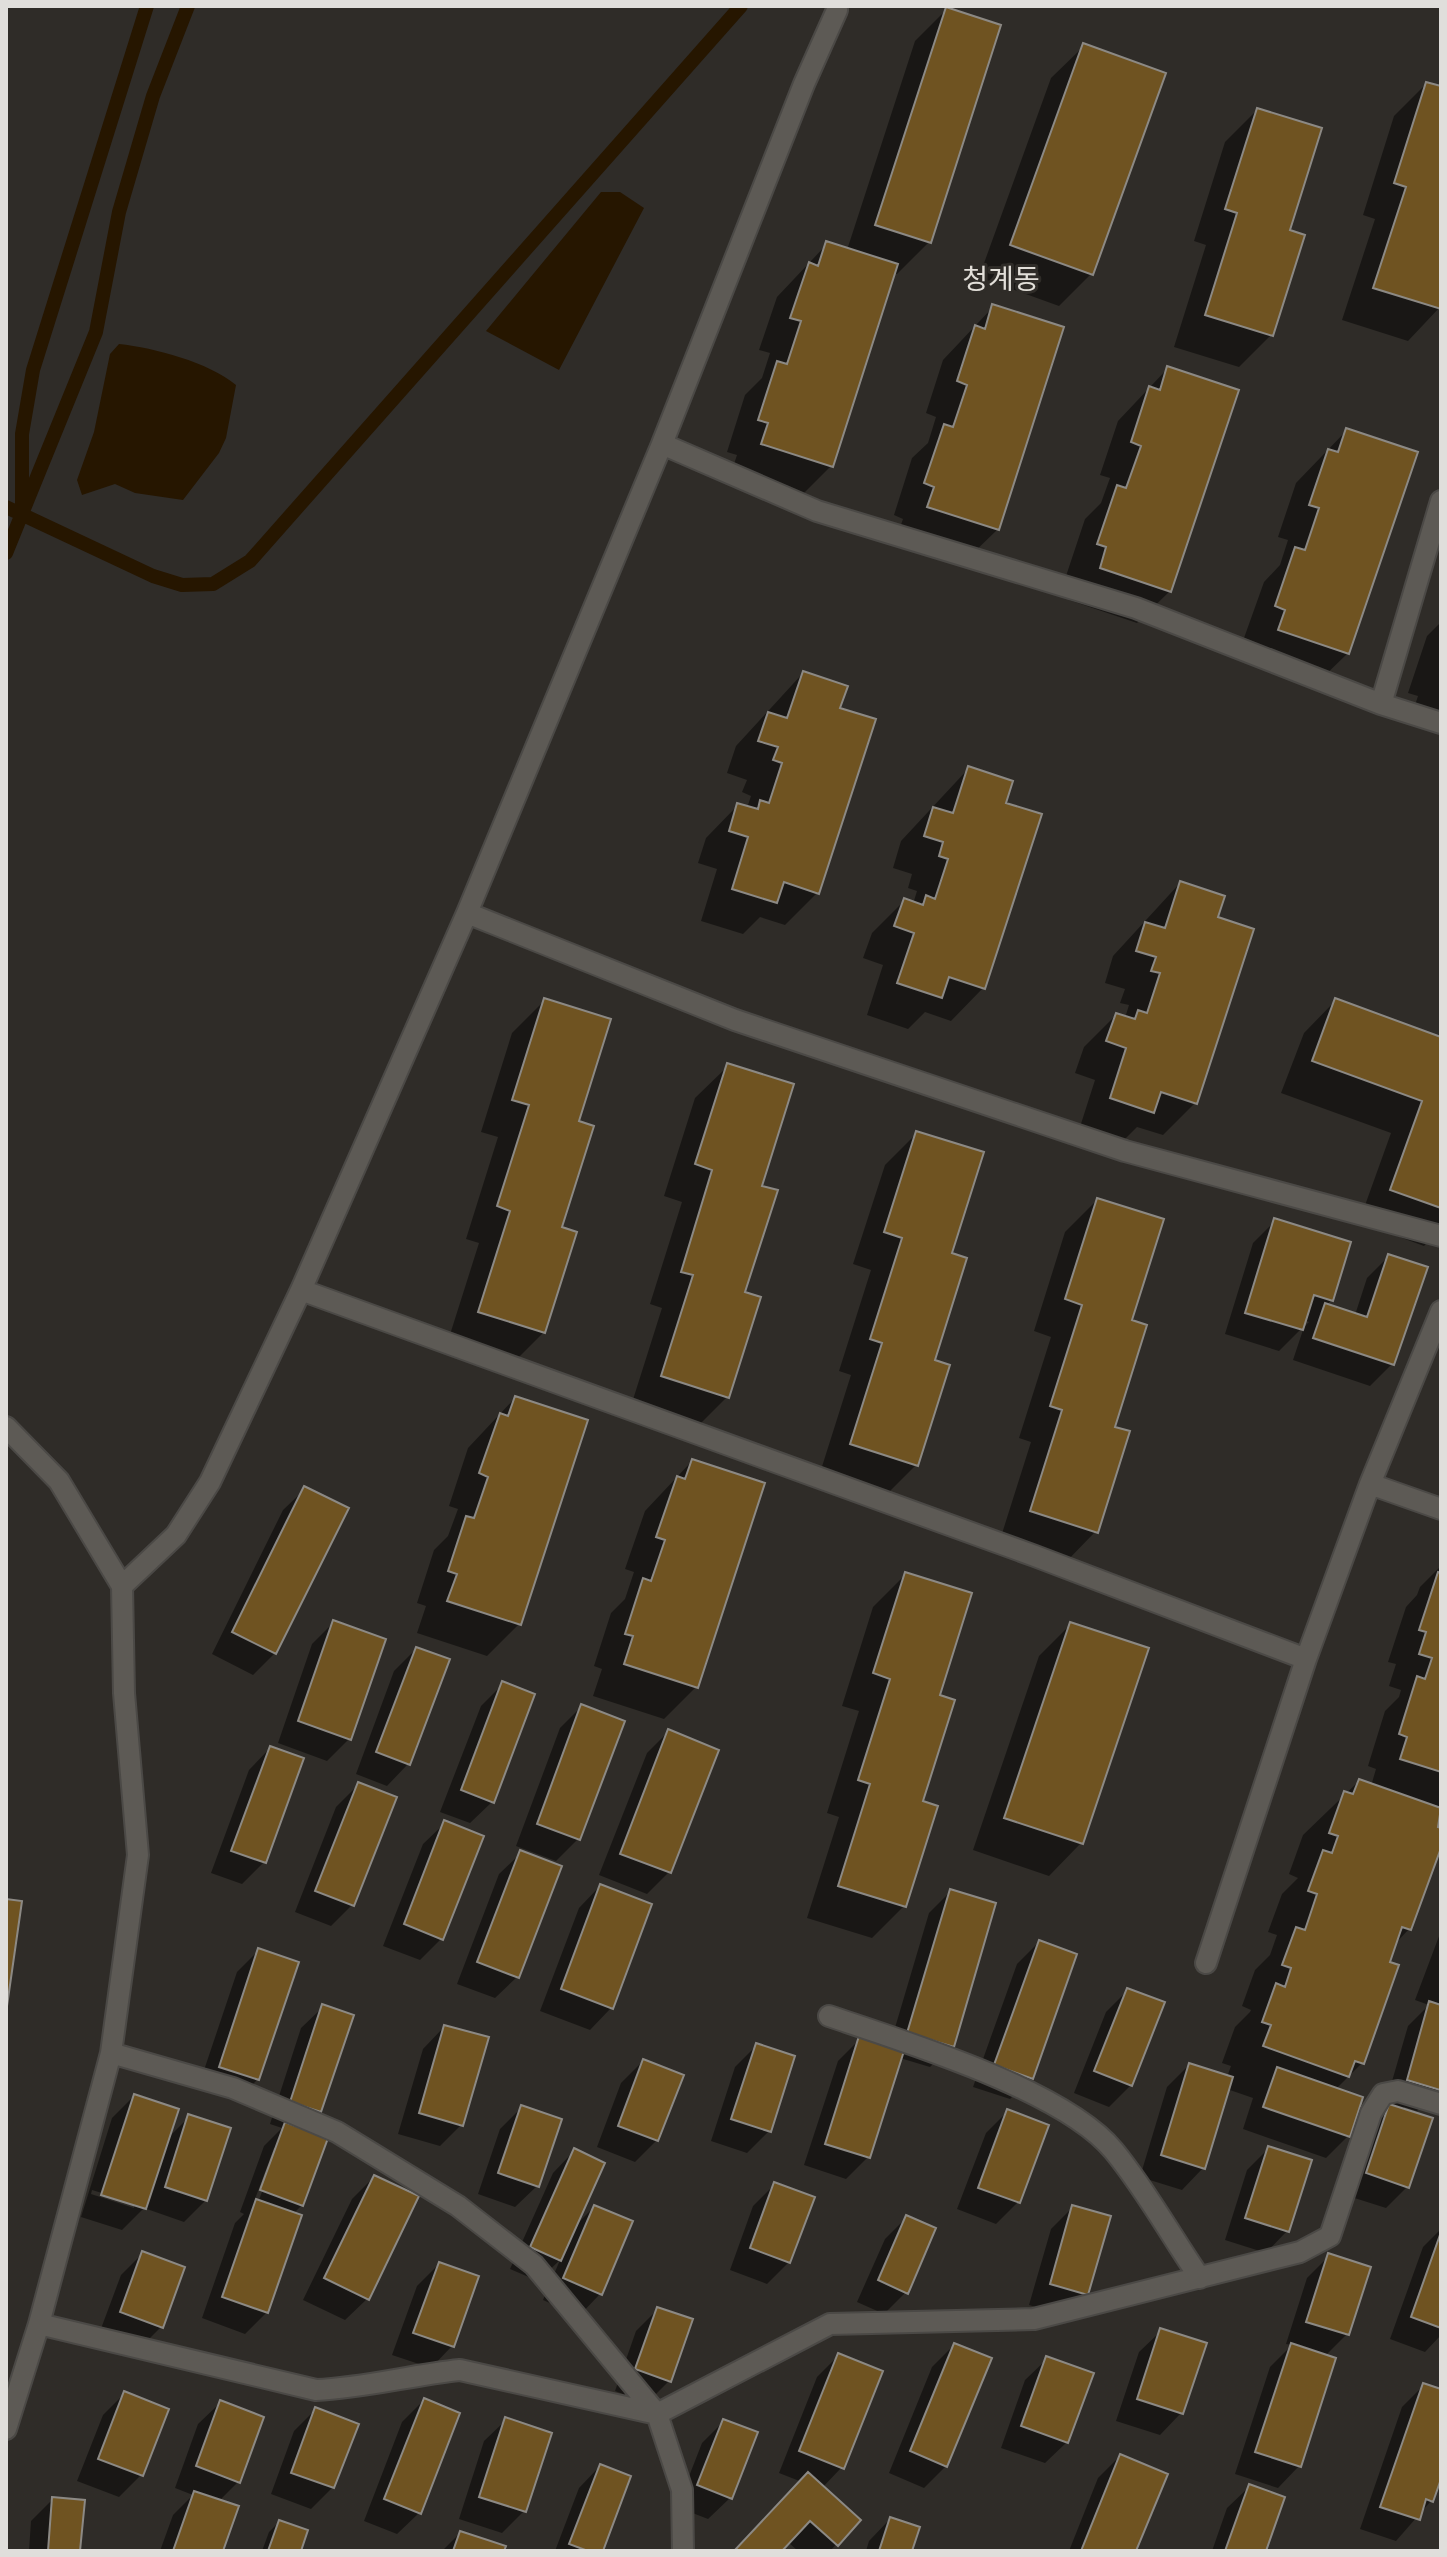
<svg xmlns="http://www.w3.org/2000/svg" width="1447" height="2557" viewBox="0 0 1447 2557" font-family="'Exo 2','Noto Sans KR',sans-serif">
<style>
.water{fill:#261600}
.shadow{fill:#0007;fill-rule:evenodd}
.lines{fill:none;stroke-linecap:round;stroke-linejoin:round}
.stream{stroke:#261600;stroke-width:14}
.building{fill:#6f5321;stroke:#8c8984;stroke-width:2}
.minor-casing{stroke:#4b4946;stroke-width:24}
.minor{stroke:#5d5a55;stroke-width:20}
.labels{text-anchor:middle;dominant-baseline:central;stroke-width:6;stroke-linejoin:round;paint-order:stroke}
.quarter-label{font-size:28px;fill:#e2dfd9;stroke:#2f2c28}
</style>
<rect width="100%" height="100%" fill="#2f2c28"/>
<path class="water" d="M601 192H620L644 208 559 370 486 331Z
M119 344C155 348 208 362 236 385L226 438 219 453 183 500 135 493 115 484 82 495 77 480 94 432 110 354Z"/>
<path class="shadow" d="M947 9 929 242 897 274 893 273 831 466 799 498 730 476 737 455 727 452 745 395 762 378 770 353 759 350 777 297 827 244 847 250 915 41Z
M1084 46 1091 274 1059 306 979 277 1051 78Z
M1426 84 1441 89V306L1408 341 1342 320 1375 219 1363 215 1394 116Z
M1257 110 1287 231 1271 335 1239 367 1174 347 1206 245 1194 241 1225 142Z
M993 307 998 529 965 561 896 539 903 519 894 515 912 458 928 443 936 417 926 413 943 360Z
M1168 368 1170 591 1137 623 1069 600 1075 579 1066 576 1085 519 1101 503 1110 478 1100 475 1118 421Z
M1347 430 1348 653 1315 685 1247 662 1254 642 1244 638 1264 582 1280 565 1288 540 1278 537 1296 483Z
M1441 622V727L1411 717 1418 696 1408 693 1427 636Z
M803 673 837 709 817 893 785 925 760 917 743 934 701 921 717 869 698 863 706 838 738 805 747 808 751 796 742 792 747 780 727 773 736 746Z
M969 768 1003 804 983 988 951 1021 925 1012 908 1029 867 1015 883 965 863 958 872 933 904 901 913 904 917 891 908 888 912 874 893 868 901 841Z
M1180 883 1195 1103 1163 1135 1137 1127 1120 1144 1079 1130 1095 1080 1075 1073 1084 1047 1116 1015 1125 1018 1129 1005 1120 1003 1125 989 1105 983 1113 956Z
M1336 1000 1441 1039V1228L1424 1246 1359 1222 1391 1133 1281 1093 1304 1033Z
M544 1001 577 1122 544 1332 511 1365 447 1344 479 1243 466 1239 498 1137 481 1132 512 1033Z
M728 1066 760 1187 727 1397 695 1429 630 1409 662 1308 650 1304 682 1202 664 1196 695 1098Z
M917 1133 949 1254 916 1465 884 1497 819 1476 851 1375 839 1371 871 1270 853 1264 885 1165Z
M1097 1200 1129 1321 1096 1531 1064 1564 999 1543 1031 1442 1019 1438 1051 1337 1034 1331 1065 1232Z
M1275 1221 1331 1300 1326 1306 1355 1315 1367 1278 1389 1256 1392 1364 1370 1386 1293 1360 1304 1327 1309 1322 1304 1320 1301 1329 1279 1351 1225 1334 1253 1243Z
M515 1398 519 1624 487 1656 417 1633 426 1606 417 1603 434 1550 448 1536 458 1509 449 1506 468 1448Z
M692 1461 696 1687 664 1719 593 1696 602 1669 594 1666 611 1613 625 1599 634 1572 625 1569 645 1511Z
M305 1489 275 1653 253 1675 212 1654 283 1510Z
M1441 1566V1804L1436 1809 1441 1813 1435 1828 1441 1830V1842L1409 1929 1394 1945 1387 1963 1396 1966 1362 2063 1335 2090 1348 2136 1326 2158 1243 2129 1253 2098 1227 2089 1203 2168 1182 2190 1140 2177 1167 2087 1189 2065 1227 2077 1231 2066 1222 2063 1235 2027 1250 2012 1251 2010 1242 2006 1255 1970 1270 1955 1277 1935 1268 1932 1282 1894 1298 1878 1289 1874 1303 1835 1359 1781 1371 1786 1376 1769 1368 1766 1385 1711 1399 1697 1401 1690 1389 1686 1396 1664 1388 1662 1406 1607 1417 1595 1420 1587Z
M905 1575 937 1696 904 1906 872 1938 807 1918 839 1817 827 1813 859 1711 842 1706 873 1607Z
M334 1622 349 1739 327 1761 278 1743 312 1644Z
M1071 1624 1081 1843 1049 1876 973 1850 1039 1656Z
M416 1649 408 1764 387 1786 356 1774 394 1671Z
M503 1684 492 1802 470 1823 440 1812 481 1706Z
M582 1706 578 1839 556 1861 516 1846 560 1728Z
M669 1731 717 1751 669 1872 647 1894 599 1875 647 1753Z
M270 1748 264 1862 242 1884 211 1873 249 1770Z
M358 1785 352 1905 331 1926 295 1912 336 1807Z
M445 1823 442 1938 420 1960 383 1946 423 1844Z
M521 1853 517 1977 495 1998 457 1984 499 1874Z
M600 1886 611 2008 590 2030 540 2011 579 1908Z
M950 1892 952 2045 930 2067 900 2058 868 2157 846 2179 804 2165 838 2061 860 2039 889 2048 929 1913Z
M1441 1931V2080L1438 2089 1417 2111 1404 2107 1407 2187 1386 2208 1345 2195 1368 2128 1393 2103 1386 2102 1408 2026 1429 2005 1415 2000Z
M1039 1942 1031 2078 1010 2099 973 2087 1017 1964Z
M258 1951V2079L236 2101 198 2088 237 1972Z
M1128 1990 1131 2085 1109 2107 1074 2093 1106 2012Z
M323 2007 320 2111 301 2130 302 2205 293 2214 267 2312 245 2334 202 2318 235 2223 244 2214 240 2212 264 2146 282 2128 270 2124 301 2028ZM274 2148H278L259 2200 255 2199Z
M444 2027 462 2124 440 2146 398 2134 423 2049Z
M756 2046 769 2131 747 2153 711 2141 735 2067Z
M643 2061 657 2140 635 2162 597 2147 621 2083Z
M134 2096 168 2138 189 2117 206 2200 184 2222 144 2208 122 2230 81 2217 112 2118ZM92 2190 134 2203V2208L91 2194Z
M522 2107 537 2186 515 2207 478 2194 500 2129Z
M1008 2111 1018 2202 996 2224 957 2209 986 2133Z
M1269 2148 1287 2231 1266 2253 1225 2240 1247 2170Z
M574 2151V2227L594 2207 600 2294 579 2316 543 2300 560 2260 538 2281 510 2269 553 2173Z
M374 2177 367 2299 345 2320 303 2300 352 2199Z
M775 2184 789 2262 767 2284 730 2270 753 2206Z
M1073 2207 1086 2294 1065 2316 1029 2305 1051 2229Z
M907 2217 906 2292 884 2314 857 2302 885 2239Z
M1441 2229V2335L1425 2352 1390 2339 1423 2247Z
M143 2253 161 2327 139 2349 99 2334 121 2275Z
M1329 2256 1347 2334 1325 2356 1299 2466 1278 2488 1235 2474 1270 2367 1292 2345 1286 2344 1307 2278Z
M439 2264 452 2346 431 2368 392 2355 417 2286Z
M658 2309 669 2381 647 2403 615 2391 636 2331Z
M1161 2331 1181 2413 1160 2435 1116 2421 1139 2352Z
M954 2345 946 2466 924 2488 889 2473 932 2367Z
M839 2355 842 2467 822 2488 858 2521 830 2551H798L788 2542 779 2551H735L802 2482 779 2473 817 2377Z
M1047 2359 1067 2442 1045 2463 1001 2448 1025 2380Z
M1424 2385 1441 2391V2473L1431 2501 1396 2541 1360 2529 1402 2407Z
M125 2393 166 2410 141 2475 119 2497 77 2481 103 2415Z
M424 2400 419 2513 397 2534 364 2521 402 2422Z
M220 2403 238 2482 219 2501 221 2551H160L173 2515 193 2495 175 2488 198 2424Z
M316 2409 333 2487 311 2509 271 2494 294 2431Z
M506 2420 524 2511 502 2533 459 2519 484 2441Z
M724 2421 730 2498 708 2519 677 2507 702 2443Z
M1120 2456 1134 2551H1069L1098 2478Z
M600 2466V2551H555L579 2488Z
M1249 2487 1264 2551H1212L1227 2508Z
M53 2499 78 2551H29L31 2521Z
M890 2519 910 2551H866L869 2541Z
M279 2522 299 2551H262L269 2532Z
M460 2533 502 2551H442Z"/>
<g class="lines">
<path class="stream" d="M22 506V434L33 370 147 6
M6 507 153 576 182 585 213 584 250 561 741 6
M6 553 96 332 119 212 153 96 188 6"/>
</g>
<path class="building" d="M946 7 1001 25 931 243 875 225Z
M1083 43 1166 73 1093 275 1010 245Z
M1426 82 1441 86V309L1373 288 1406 187 1394 183Z
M1257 108 1322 128 1290 230 1305 235 1273 336 1205 315 1237 213 1225 209Z
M826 241 898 264 833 467 761 444 768 423 758 420 777 361 787 364 801 321 790 318 809 262 818 266Z
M992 304 1064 327 999 530 927 507 934 487 924 483 944 424 953 427 967 385 957 381 975 325 985 329Z
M1167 366 1239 390 1171 592 1100 568 1106 547 1097 544 1117 485 1126 488 1141 446 1131 442 1149 386 1160 390Z
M1346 428 1418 452 1349 654 1278 630 1285 610 1275 606 1295 547 1305 550 1319 508 1309 505 1328 449 1338 452Z
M803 671 848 686 840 708 876 719 819 894 784 882 777 903 732 889 748 837 729 831 737 803 758 809 760 800 769 803 782 763 773 760 778 747 758 741 768 712 787 718Z
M968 766 1013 781 1006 803 1042 814 985 989 949 977 942 998 897 983 914 933 894 926 904 898 923 905 926 895 935 899 948 859 939 856 943 842 924 836 933 807 953 813Z
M1180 881 1225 896 1218 917 1254 929 1197 1104 1161 1092 1154 1113 1110 1098 1126 1048 1106 1041 1116 1013 1135 1019 1138 1010 1147 1013 1160 973 1151 971 1156 957 1136 951 1145 922 1165 928Z
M544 998 611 1019 579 1121 594 1126 562 1227 577 1232 545 1333 478 1312 510 1211 497 1206 529 1105 512 1100Z
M1335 998 1441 1037V1208L1390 1190 1422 1101 1312 1061Z
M727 1063 794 1084 762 1186 778 1190 745 1292 761 1297 729 1398 661 1376 693 1275 681 1272 712 1170 695 1164Z
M916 1131 984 1152 952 1253 967 1258 935 1360 950 1365 918 1466 850 1444 882 1343 870 1339 902 1238 884 1232Z
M1097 1198 1164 1219 1132 1320 1147 1325 1115 1427 1130 1431 1098 1533 1030 1511 1062 1410 1050 1406 1082 1305 1065 1299Z
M1274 1218 1351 1242 1333 1301 1314 1295 1303 1330 1245 1313Z
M1388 1254 1428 1267 1394 1365 1313 1338 1325 1303 1367 1317Z
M515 1396 588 1420 521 1625 447 1601 457 1574 448 1571 466 1516 474 1518 488 1477 479 1473 500 1413 508 1416Z
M692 1459 765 1483 698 1688 624 1664 633 1636 625 1634 643 1578 651 1581 665 1540 656 1537 677 1476 685 1479Z
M304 1486 349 1508 276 1654 232 1632Z
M905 1572 972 1593 940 1695 955 1700 923 1801 938 1806 906 1907 838 1886 870 1784 858 1780 890 1679 873 1673Z
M1438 1572 1441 1573V1772L1400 1759 1407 1737 1399 1734 1417 1676 1425 1679 1432 1658 1419 1654 1426 1632 1419 1630Z
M333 1620 386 1639 351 1740 298 1721Z
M1070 1622 1149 1648 1083 1844 1004 1818Z
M416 1647 450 1659 410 1765 376 1752Z
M502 1681 535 1694 494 1803 461 1790Z
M581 1704 625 1721 580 1840 537 1824Z
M668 1729 719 1750 671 1873 620 1854Z
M270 1746 304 1758 266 1863 231 1851Z
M1359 1779 1441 1808 1438 1827 1441 1828V1848L1411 1930 1402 1927 1390 1962 1399 1965 1364 2064 1355 2061 1349 2077 1263 2046 1271 2025 1262 2022 1276 1983 1285 1987 1291 1968 1282 1965 1296 1927 1305 1930 1317 1894 1308 1891 1323 1850 1332 1853 1338 1836 1329 1833 1344 1791 1353 1794Z
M358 1782 397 1797 354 1906 315 1891Z
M444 1820 484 1836 443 1940 404 1924Z
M520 1850 562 1866 519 1978 477 1962Z
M600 1884 652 1904 613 2009 561 1989Z
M950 1889 996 1903 954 2047 907 2033Z
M6 1899 22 1901 6 2013Z
M1039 1940 1077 1954 1033 2079 994 2065Z
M258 1948 299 1962 259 2080 219 2067Z
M1127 1988 1165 2002 1132 2086 1094 2071Z
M1429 2001 1441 2005 1440 2090 1407 2080Z
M322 2004 354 2015 321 2112 290 2102Z
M444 2025 489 2037 463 2126 419 2113Z
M859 2036 904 2051 870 2158 825 2144Z
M756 2043 795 2056 771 2132 731 2119Z
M643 2059 684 2075 658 2141 618 2126Z
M1189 2063 1233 2077 1205 2169 1161 2155Z
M1277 2067 1363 2097 1350 2137 1263 2107Z
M134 2094 179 2109 146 2209 101 2195Z
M1389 2104 1433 2118 1409 2188 1366 2173Z
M521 2105 562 2119 539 2187 498 2173Z
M1007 2109 1049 2125 1020 2203 978 2188Z
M188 2114 231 2128 207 2201 165 2187Z
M285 2122 328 2138 303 2206 260 2190Z
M1268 2146 1312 2160 1289 2232 1245 2218Z
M574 2148 605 2163 561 2261 530 2247Z
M374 2175 419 2196 369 2300 324 2278Z
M774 2182 815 2197 790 2263 750 2248Z
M256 2199 302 2215 268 2313 222 2297Z
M594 2205 633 2221 602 2295 563 2278Z
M1072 2205 1111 2216 1088 2295 1050 2284Z
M906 2215 936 2228 908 2294 878 2280Z
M1441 2232V2328L1411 2317Z
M142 2251 185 2267 163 2328 120 2312Z
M1328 2253 1371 2267 1349 2335 1306 2322Z
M439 2262 479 2276 454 2347 413 2333Z
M657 2307 693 2319 671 2382 635 2369Z
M1160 2328 1207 2343 1183 2414 1137 2399Z
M954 2343 992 2358 947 2467 910 2451Z
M1291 2343 1336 2358 1301 2467 1255 2452Z
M838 2353 883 2371 844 2469 799 2451Z
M1046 2356 1094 2373 1068 2443 1021 2426Z
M1423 2383 1441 2389V2479L1433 2502 1426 2499 1420 2520 1380 2507Z
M124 2391 169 2409 143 2476 98 2459Z
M424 2398 460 2413 421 2514 384 2499Z
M220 2400 264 2417 240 2483 196 2466Z
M315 2407 359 2424 334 2488 291 2473Z
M505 2417 552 2433 526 2512 479 2497Z
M723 2419 758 2432 732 2499 697 2485Z
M1120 2454 1168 2474 1136 2551H1081Z
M600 2464 631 2476 603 2551H588L569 2544Z
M808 2472 861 2520 838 2546 810 2521 782 2551H734Z
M1249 2484 1285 2497 1266 2551H1225Z
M194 2491 239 2506 223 2551H173Z
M52 2497 85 2500 80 2551H48Z
M890 2517 920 2527 912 2551H879Z
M279 2520 308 2530 301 2551H268Z
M460 2531 506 2546 504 2551H453Z"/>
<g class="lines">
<g class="minor-casing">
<path id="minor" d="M837 10 804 84 662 444 817 511 1136 608 1381 704 1441 723
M1381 704 1441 501
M467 913 735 1020 1125 1151 1441 1236
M301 1290 1035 1556 1306 1659 1370 1484 1441 1311
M6 1427 59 1481 122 1586 124 1693 138 1855 111 2053 39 2324 6 2429
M1370 1484 1441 1509
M122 1586 176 1535 210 1482 301 1290 467 913 662 444
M1206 1963 1306 1659
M829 2016C905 2042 1064 2090 1114 2151 1146 2190 1171 2236 1200 2278
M111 2053 233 2088 337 2132 458 2206 534 2265 657 2414 682 2490 683 2551
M39 2324 316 2390C365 2388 411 2375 460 2370L657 2414 830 2324 1034 2319 1300 2252 1330 2236 1371 2113 1383 2094 1398 2091 1441 2104"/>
</g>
<use href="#minor" class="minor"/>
</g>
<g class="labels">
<g class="quarter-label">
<text x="1001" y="278">청계동</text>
</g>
</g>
<rect width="1447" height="2557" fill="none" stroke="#e0dedb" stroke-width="16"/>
</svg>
